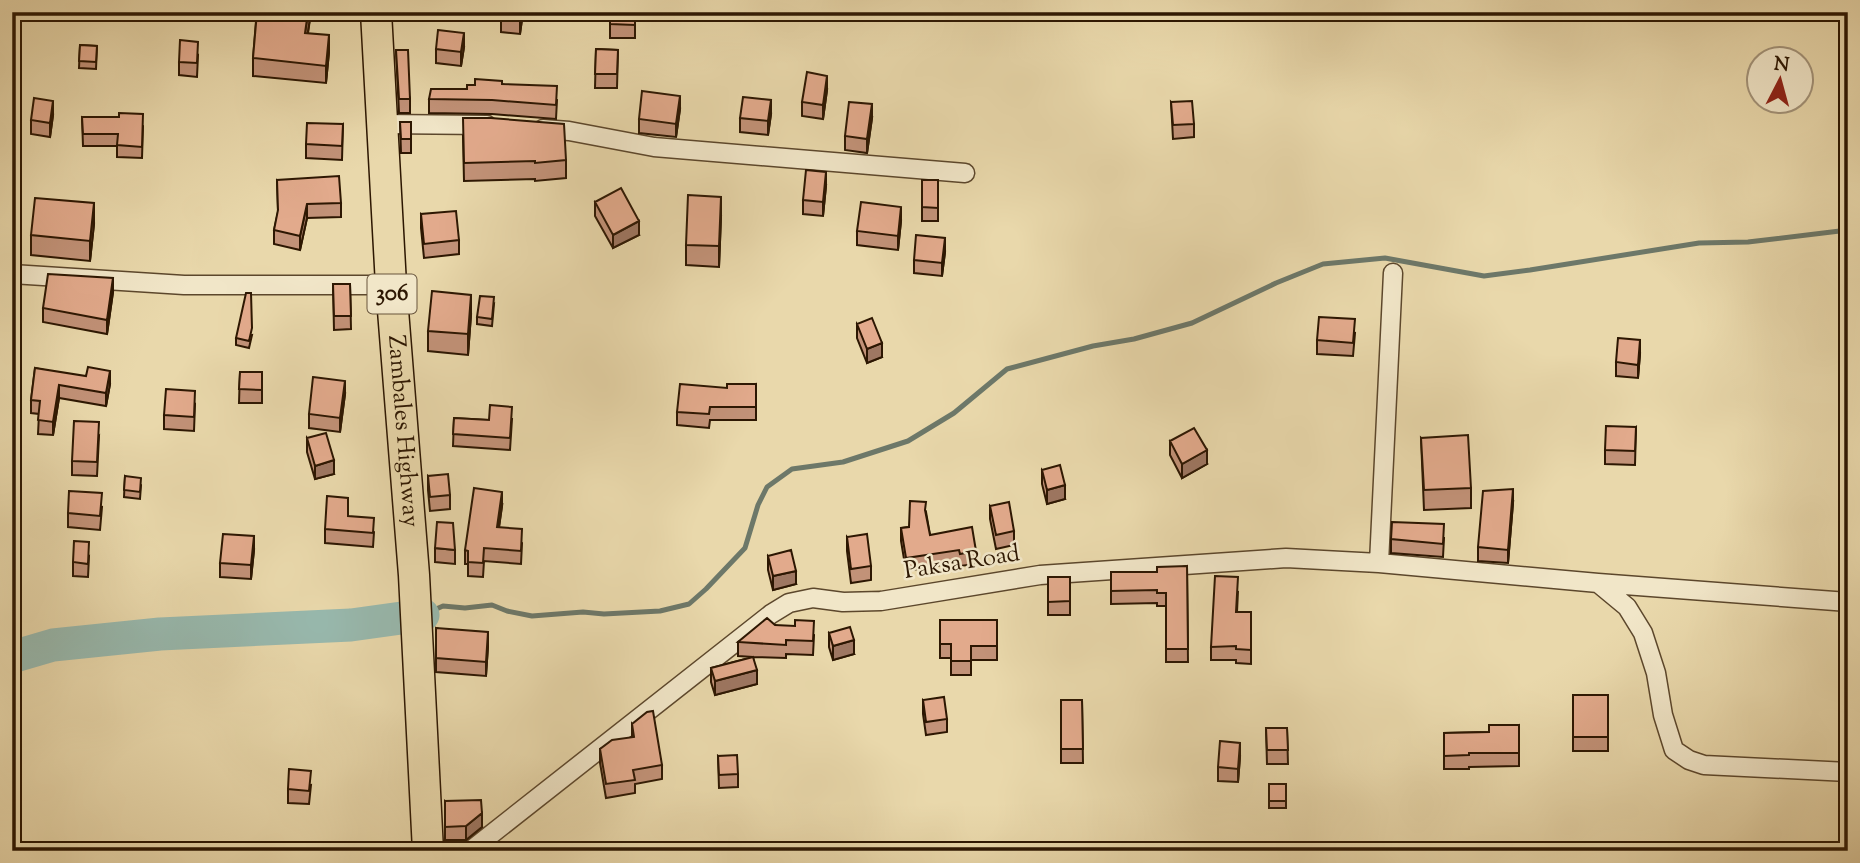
<svg xmlns="http://www.w3.org/2000/svg" width="1860" height="863" viewBox="0 0 1860 863" font-family="'Sorts Mill Goudy',serif">
<style>
.lines{fill:none;stroke-linecap:round;stroke-linejoin:round}
.stream{stroke:#6d7869;stroke-width:5}
.river{stroke:#98b9ae;stroke-width:33}
.minor-casing{stroke:#5c472c;stroke-width:21}
.primary-casing{stroke:#2d1702;stroke-width:33}
.minor{stroke:#f1e6c8;stroke-width:18}
.primary{stroke:#e9d8ab;stroke-width:30}
.wall{fill:#c29278;stroke:#2d1702;stroke-width:2}
.shaded-wall{fill:#9e7762;stroke:#2d1702;stroke-width:2}
.building{fill:#e2aa8c;stroke:#2d1702;stroke-width:2}
.labels{text-anchor:middle;dominant-baseline:central;stroke-width:5;stroke-linejoin:round;paint-order:stroke}
.shield{fill:#f1e6c8;stroke:#68553d;stroke-width:2}
.shield-label{font-size:23px;font-weight:bold;fill:#2d1702}
.street-label{font-size:24px;fill:#2d1702;stroke:#f1e6c8}
</style>
<rect width="100%" height="100%" fill="#e9d8ab"/>
<filter id="stains"><feTurbulence type="fractalNoise" baseFrequency=".00286" numOctaves="4"/><feColorMatrix values="0 0 0 0 .2 0 0 0 0 .09 0 0 0 0 .02 0 0 0 .5 -.17"/></filter>
<radialGradient id="worn" r=".72"><stop offset=".6" stop-color="#630" stop-opacity="0"/><stop offset="1" stop-color="#630" stop-opacity=".3"/></radialGradient>
<g class="lines">
<path class="stream" d="M425 614 443 606 465 608 492 605 507 611 532 616 583 612 604 614 660 611 689 604 706 589 745 548 758 505 767 487 792 469 843 462 908 441 954 413 1007 369 1093 346 1134 339 1192 323 1276 283 1323 264 1385 258 1484 276 1530 270 1699 243 1748 242 1848 230"/>
<path class="river" d="M12 657 53 645 160 634 351 625 423 615"/>
<g class="minor-casing">
<path id="minor" d="M382 124 487 125
M543 129 569 131 654 147 965 173
M12 274 184 285H391
M1379 563 1393 273
M1598 583 1627 607 1643 633 1656 673 1663 715 1674 750 1689 760 1704 765 1848 772
M470 851 771 614 789 603 813 598 843 602 881 601 1040 575 1286 558 1379 563 1598 583 1848 602"/>
</g>
<g class="primary-casing">
<g id="primary">
<path id="s1" d="M376 12 391 285 414 575 428 851"/>
</g>
</g>
<use href="#minor" class="minor"/>
<use href="#primary" class="primary"/>
</g>
<path class="wall" d="M223 12H311L308 33 329 52 326 83 253 76V58L256 21 223 16Z
M523 12 520 34 501 32V19Z
M610 12H635V38H610Z
M80 45 97 46 96 69 79 68Z
M464 47 461 66 436 63V49Z
M596 49 618 50 617 88H595Z
M396 50 410 99V113H399Z
M198 55 197 77 179 75V62Z
M502 84 557 100 556 119 492 114 429 113V99L467 89Z
M827 90 823 119 802 116V102Z
M1171 102 1194 124V137L1173 139Z
M680 109 676 137 639 133V119Z
M771 114 768 135 740 132V118Z
M53 115 50 137 31 134V120Z
M82 117 143 126 142 158 117 157V146H83Z
M872 118 867 153 845 150V136Z
M400 122H411V153H401Z
M343 124 342 160 306 158V144Z
M463 136 566 160V178L535 181V179L464 181Z
M277 180 341 203V217L307 218 300 250 274 244V230L278 212Z
M922 180H938V221H922Z
M826 186 823 216 803 214V200Z
M595 202 639 235 613 248 595 216Z
M421 214 459 240V254L424 258 421 228Z
M721 217 719 267 686 265V245Z
M901 221 898 250 857 245V231Z
M94 224 90 261 31 255V235Z
M945 252 942 276 914 273V260Z
M333 284H350L351 329 334 330Z
M113 292 107 334 43 322V308Z
M494 304 492 326 477 324V317Z
M471 315 468 355 428 351V331Z
M857 324 882 357 867 363 857 338Z
M1355 333 1353 356 1317 354V340Z
M252 335 249 348 236 345V338Z
M1640 354 1638 378 1616 376V362Z
M35 368 110 384 106 406 59 398 53 435 38 434 39 414 31 413V400Z
M240 372H262V403H239Z
M756 384V420H710L709 428 677 425V412L727 388Z
M345 394 340 432 309 428V414Z
M195 404 194 431 164 429V415Z
M454 418 489 420 512 419 510 450 453 446Z
M1636 427 1635 465 1605 464V450Z
M99 436 97 476 72 475V461Z
M307 438 334 474 315 479 307 452Z
M1421 438 1471 488V508L1424 510Z
M1170 441 1207 464 1182 478 1170 455Z
M1042 470 1065 499 1047 504 1042 484Z
M125 476 141 485 140 499 124 497Z
M428 476 450 495V509L430 511 428 490Z
M1513 503 1508 563 1478 561V547Z
M502 506 499 527 522 543 521 564 484 561 483 577 468 576V564H465V550Z
M990 506 1014 531V545L996 549 990 519Z
M102 507 100 530 68 527V513Z
M926 512 930 535 976 551V564L960 566 959 562 906 571 901 541V528L909 527Z
M348 516 374 532 373 547 325 543V529Z
M12 520 16 534 15 555H12Z
M847 537 871 566V580L851 583 847 551Z
M1444 538 1443 557 1391 553V539Z
M435 548 455 550V564L435 562Z
M254 550 251 579 220 577V563Z
M89 556 88 577 73 576V562Z
M768 556 796 584 773 590 768 570Z
M1187 566 1188 662H1166V606H1157V603L1111 604V572H1157Z
M1048 577H1070V615H1048Z
M1238 591 1237 612H1251V664L1236 663V660H1211V647Z
M940 620H997V660H971V675H951V658H940Z
M775 625 814 635 813 655 786 654V658L753 657 757 684 715 695 711 682V668L753 657 738 656V642Z
M436 628 488 646 486 676 436 672Z
M829 633 854 654 833 660 829 647Z
M1573 695H1608V751H1573Z
M923 700 947 719V732L926 735 923 714Z
M1061 700H1082L1083 763H1061Z
M632 724 662 765V779L635 784V793L606 798 600 763V749L632 737Z
M1519 725V766L1469 767V769H1444V733L1489 732Z
M1266 728H1287L1288 764H1267Z
M718 756 738 774V787L719 788Z
M1240 757 1238 782 1218 781V767Z
M1269 784H1286V808H1269Z
M311 785 309 804 288 803V789Z
M445 801 482 827 466 840H445Z"/>
<path class="shaded-wall" d="M308 12H311L305 50V33Z
M521 12H523L520 34V21Z
M464 33V47L461 66V52Z
M329 35V52L326 83V66Z
M827 76V90L823 119V105Z
M680 96V109L676 137V124Z
M771 100V114L768 135V121Z
M53 101V115L50 137V123Z
M872 104V118L867 153V139Z
M826 172V186L823 216V202Z
M721 197V217L719 267V246Z
M94 203V224L90 261V241Z
M307 204V218L300 250V236Z
M901 207V221L898 250V236Z
M639 221V235L613 248V235Z
M945 238V252L942 276V263Z
M113 278V292L107 334V320Z
M471 295V315L468 355V334Z
M1640 340V354L1638 378V365Z
M882 343V357L867 363V349Z
M110 371V384L106 406V393Z
M345 381V394L340 432V418Z
M59 385V398L53 435V422Z
M1207 450V464L1182 478V464Z
M334 460V474L315 479V466Z
M1065 485V499L1047 504V490Z
M1513 489V503L1508 563V550Z
M502 492V506L497 541V527Z
M254 536V550L251 579V565Z
M796 571V584L773 590V576Z
M488 632V646L486 676V662Z
M854 640V654L833 660V646Z
M757 670V684L715 695V681Z
M1240 743V757L1238 782V769Z
M482 813V827L466 840V826Z"/>
<path class="building" d="M257 12H308L305 33 329 35 326 66 253 58Z
M502 12H521L520 21 501 19Z
M610 12H635V25L610 24Z
M438 30 464 33 461 52 436 49Z
M180 40 198 42 197 63 179 62Z
M80 45 97 46 96 62 79 61Z
M596 49 618 50 617 74H595Z
M396 50H408L410 99H399Z
M807 72 827 76 823 105 802 102Z
M475 79 502 81V84L557 86 556 105 492 100 429 99 431 89H467V85H475Z
M642 91 680 96 676 124 639 119Z
M743 97 771 100 768 121 740 118Z
M34 98 53 101 50 123 31 120Z
M1192 101 1194 124 1173 125 1171 102Z
M849 102 872 104 867 139 845 136Z
M119 113 143 114 142 147 117 145 118 134H83L82 117H119Z
M463 118H491L564 124 566 160 535 163V161L464 163Z
M400 122H411V139H401Z
M307 123 343 124 342 146 306 144Z
M806 170 826 172 823 202 803 200Z
M339 176 341 203 307 204 300 236 274 230 278 210 277 180Z
M922 180H938V208L922 207Z
M621 188 639 221 613 235 595 202Z
M688 195 721 197 719 246 686 245Z
M35 198 94 203 90 241 31 235Z
M861 202 901 207 898 236 857 231Z
M456 211 459 240 424 244 421 214Z
M916 235 945 238 942 263 914 260Z
M48 274 113 278 107 320 43 308Z
M333 284H350L351 316H334Z
M432 291 471 295 468 334 428 331Z
M246 293H251L252 328 249 341 236 338Z
M480 296 494 297 492 319 477 317Z
M1319 317 1355 319 1353 343 1317 340Z
M872 318 882 343 867 349 857 324Z
M1618 338 1640 340 1638 365 1616 362Z
M88 367 110 371 106 393 59 385 53 422 38 420 40 401 31 400 35 368 86 376Z
M240 372H262V390L239 389Z
M313 377 345 381 340 418 309 414Z
M680 384 727 388V384H756V407H710L709 414 677 412Z
M166 389 195 391 194 417 164 415Z
M490 405 512 407 510 438 453 434 454 418 489 420Z
M74 421 99 422 97 462 72 461Z
M1606 426 1636 427 1635 451 1605 450Z
M1194 428 1207 450 1182 464 1170 441Z
M326 433 334 460 315 466 307 438Z
M1468 435 1471 488 1424 490 1421 438Z
M1060 465 1065 485 1047 490 1042 470Z
M448 474 450 495 430 497 428 476Z
M125 476 141 478 140 492 124 490Z
M474 488 502 492 497 527 522 529 521 551 484 548 483 563 468 562V551L465 550Z
M1513 489 1508 550 1478 547 1483 491Z
M69 491 102 493 100 516 68 513Z
M327 496 348 498V516L374 518 373 533 325 529Z
M910 501 926 502 925 510 930 535 972 527 976 551 960 554 959 550 906 558 901 528 909 527Z
M1009 502 1014 531 996 535 990 506Z
M12 520H16L15 541H12Z
M437 522 453 523 455 550 435 548Z
M1392 522 1444 524 1443 544 1391 539Z
M223 534 254 536 251 565 220 563Z
M867 534 871 566 851 569 847 537Z
M74 541 89 542 88 564 73 562Z
M791 550 796 571 773 576 768 556Z
M1187 566 1188 649H1166V593H1157V590L1111 591V572H1157V567Z
M1215 576 1238 577 1236 612H1251V650L1236 649V646L1211 647Z
M1048 577H1070V601L1048 602Z
M767 618 775 625 795 626V620L814 621 813 641 786 640V645L738 642Z
M940 620H997V646H971V661H951V644H940Z
M850 627 854 640 833 646 829 633Z
M436 628 488 632 486 662 436 658Z
M753 657 757 670 715 681 711 668Z
M1573 695H1608V737H1573Z
M944 697 947 719 926 722 923 700Z
M1061 700H1082L1083 749H1061Z
M653 711 662 765 633 770 635 780 606 784 600 749 612 740 634 737 632 724 647 712Z
M1489 725H1519V753H1469V755L1444 756V733L1489 732Z
M1266 728H1287L1288 750H1267Z
M1220 741 1240 743 1238 769 1218 767Z
M737 755 738 774 719 775 718 756Z
M289 769 311 771 309 791 288 789Z
M1269 784H1286V801H1269Z
M481 800 482 813 466 826 445 827V801Z
M711 842 734 845 733 851H710Z"/>
<g class="labels">
<rect class="shield" x="367.5" y="274.5" width="49" height="39" rx="5"/>
<g class="shield-label">
<text x="392" y="294">306</text>
</g>
<g class="street-label">
<text stroke="none"><textPath href="#s1" startOffset="420">Zambales Highway</textPath></text>
<text transform="translate(962 563) rotate(-9)">Paksa Road</text>
</g>
</g>
<rect width="1860" height="863" fill="none" stroke="#e9d8ab" stroke-width="42"/>
<rect x="14" y="14" width="1832" height="835" fill="none" stroke="#2d1702" stroke-width="3.5"/>
<rect x="21" y="21" width="1818" height="821" fill="none" stroke="#2d1702" stroke-width="2"/>
<g transform="translate(1780 80) rotate(6)"><circle r="33" fill="#f1e6c8" stroke="#a39379" stroke-width="2"/>
<path d="M0-5L12 26L0 18L-12 26Z" fill="#8f2418"/>
<text y="-10" font-size="19" font-weight="bold" text-anchor="middle" fill="#2d1702">N</text>
</g>
<rect width="100%" height="100%" filter="url(#stains)"/>
<rect width="100%" height="100%" fill="url(#worn)"/>
</svg>
